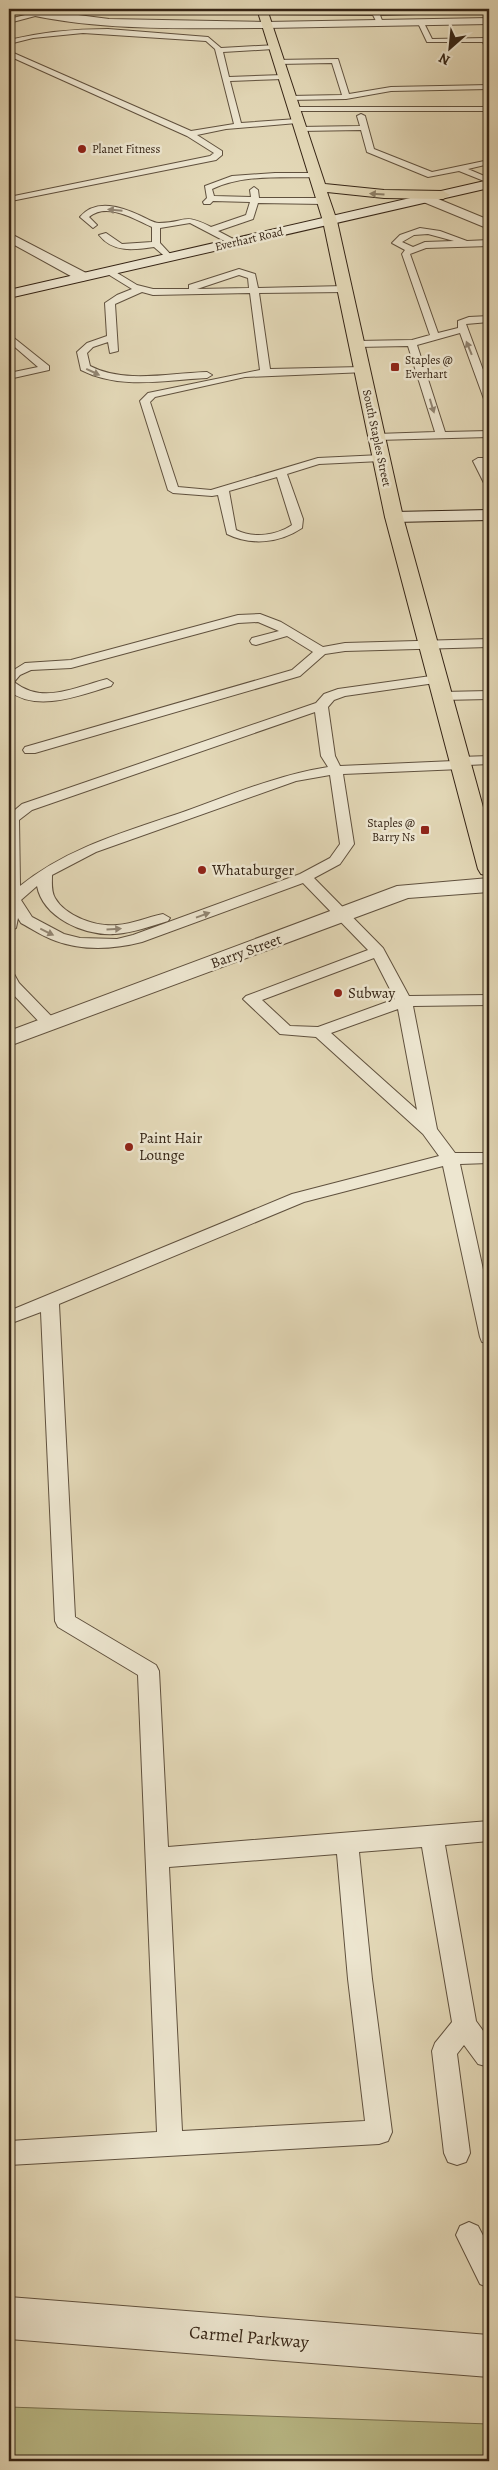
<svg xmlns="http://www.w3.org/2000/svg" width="498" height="2470" viewBox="0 0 498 2470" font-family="Alegreya,serif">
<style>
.green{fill:#bbbc89;stroke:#78704f}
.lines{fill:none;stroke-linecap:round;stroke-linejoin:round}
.service-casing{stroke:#60513e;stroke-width:2}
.minor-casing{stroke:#60513e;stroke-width:2}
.tertiary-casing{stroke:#60513e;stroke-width:2}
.secondary-casing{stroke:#352415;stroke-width:2}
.primary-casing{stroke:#352415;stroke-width:2}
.service{fill:#ede6d0;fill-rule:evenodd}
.minor{fill:#ede6d0;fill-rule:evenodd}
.tertiary{fill:#ede6d0;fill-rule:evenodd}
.secondary{fill:#ede6d0;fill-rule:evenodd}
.primary{fill:#e3d8b7;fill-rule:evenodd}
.oneway{fill:#8c7e66}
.oneway2{fill:#918572}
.poi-dot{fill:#8f2418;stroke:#ede6d0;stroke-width:2}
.labels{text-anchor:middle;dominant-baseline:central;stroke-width:5;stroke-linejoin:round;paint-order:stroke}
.far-poi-label{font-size:12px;fill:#352415;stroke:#ede6d0;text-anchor:start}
.far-street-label{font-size:12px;fill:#352415;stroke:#ede6d0}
.poi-label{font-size:15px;fill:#352415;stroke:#ede6d0;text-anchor:start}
.street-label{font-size:15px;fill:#352415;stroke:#ede6d0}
.near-street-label{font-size:18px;fill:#352415;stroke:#ede6d0}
</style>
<rect width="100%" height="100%" fill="#e3d8b7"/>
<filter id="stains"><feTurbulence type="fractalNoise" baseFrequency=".004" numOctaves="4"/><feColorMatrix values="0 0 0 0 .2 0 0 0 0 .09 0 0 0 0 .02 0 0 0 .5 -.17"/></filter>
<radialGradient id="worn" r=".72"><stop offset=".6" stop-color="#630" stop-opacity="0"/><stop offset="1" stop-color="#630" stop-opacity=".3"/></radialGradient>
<path class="green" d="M9 2407 489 2424V2461H9Z"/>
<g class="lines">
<g class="service-casing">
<path id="service" d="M317 9 376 11 489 9V12L380 15 383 23 380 25 377 23 373 15 262 14 259 12 262 10Z
M37 12 39 15 9 23V19Z
M421 21 424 23 432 39 486 38 489 40V49H486L483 42H427L418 23Z
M108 29 208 37 221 48 276 45 273 49 223 52 229 77 283 75 287 77 283 79 230 81 241 123 297 119 301 121 297 123 226 129 197 135 222 151V155L216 160 11 201 10 199 14 196 210 156 214 153 187 136 9 56V51L191 131 234 124 215 49 206 41 83 33 33 38 9 44V40C42 32 74 29 108 29Z
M338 59 349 94 391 87 489 85V89L391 91 346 99 287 100 286 98 290 96 342 95 332 63 278 64H275V60Z
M295 107H489V111H292V107Z
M361 114 365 116 374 149 432 172 489 160V164L468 169 489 178V183L459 171 428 177 367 152 361 130 300 131 296 129 300 127 360 126 357 116Z
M275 173H315L319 175 315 177C281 178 244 174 212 189L214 196 251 197 250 190 254 187 258 190 259 198H323L327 201 323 204 258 203 253 219 218 231 237 241V245L234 246 190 223 160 228V243L173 257 169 260 154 247C134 250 113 253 99 235L106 233 122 244 152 242V227C134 219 107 202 89 217L97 225 93 228 80 217C96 198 122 207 141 216 146 218 153 223 159 223 187 223 182 212 211 227L246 215 250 202 213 201 210 204H204L203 202 207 198 205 186 232 176Z
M420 228 440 231 467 241 489 240V246L426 248 410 254 438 333 458 328V321L469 317 489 316V322L466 324 489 386V402L484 399 460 333 417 345 445 432 489 431V437L377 440 372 437 377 434 435 432 408 346 357 347 352 344 357 341 412 340 430 335 402 254 405 250 392 243 400 235ZM428 234 454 241 425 242 413 247 402 242 414 235Z
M109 268 137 285 153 289H189V285L239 269 255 274 258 288 345 286 350 289 345 292 259 293 270 369 362 367 367 370 366 372 245 377 155 397 150 402 178 487 211 490 318 458 381 455 386 458 381 461 319 464 287 474 303 519 302 528C280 543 251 546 227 534L218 495 212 496 173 493 168 490 140 401 148 393 260 370 250 293 153 295 142 292 115 304 118 351 110 353 108 342 93 347 87 353 90 366C125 384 169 373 207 372L212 375 207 378C165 380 120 390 81 370L77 352 87 343 107 336 105 303 117 295 132 289 106 273 104 271ZM239 275 248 278 249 288 197 289ZM277 477 292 525C277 535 254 539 236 530L229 491Z
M9 334 49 366V370L9 379V373L38 367 9 342Z
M478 458H489V464H485L489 473V486L484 483 473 461Z
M260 614 281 622 323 647 345 643 489 639V647L345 651 325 654 300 676 35 753H25L23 750 25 747 292 670 313 652 287 636 256 645 252 644 250 641 252 638 279 631 258 622 238 623 71 668 31 670 20 675 14 682C43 705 75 687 107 679L113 683 111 686C80 695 38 713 9 691V673L25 663 71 660 238 615Z
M438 675 444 679 442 682 345 696 334 700 328 707 335 756 340 766 454 761 460 757 489 756V764L468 765 461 769 343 774 354 844 340 864 314 878 383 948 409 996 489 995V1005L413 1006 437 1129 455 1153H489V1163L460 1164 489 1297V1343L482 1342 480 1337 443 1166 304 1202 59 1304 75 1617 156 1665 159 1671 168 1847 489 1821V1841L445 1845 476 2021 489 2039V2067L478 2064 464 2045 457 2054 470 2153 466 2162 457 2165 448 2162 444 2153 432 2051 435 2043 452 2022 422 1847 359 1852 372 1979 392 2132 388 2141 379 2144 9 2165V2141L157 2132 138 1675 58 1627 55 1621 41 1312 9 1324V1311L292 1194 439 1156 423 1134 316 1037 280 1034 243 999 246 996 368 950 303 883 142 942C115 949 83 951 56 941 44 937 32 929 21 923L18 918 16 928 9 932V815L22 804 316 703 324 694 338 689ZM315 712 321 756 328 767C278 775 233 794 186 811 128 831 68 847 20 886L19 820 32 810ZM330 775 340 844 330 858 300 874 133 935 117 939 80 938 64 934 32 917 21 900 37 886C43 918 85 936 115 934 133 933 151 926 168 921L170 918 163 914C148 917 133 924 117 925 97 927 66 917 55 898 51 891 52 883 52 875L96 852 296 781ZM374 958 395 999 318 1027 290 1026 262 1000ZM398 1009 417 1110 331 1033ZM337 1854 348 1979 365 2121 182 2131 169 1867Z
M489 691V699L442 700 436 696 442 692Z
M9 972 14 974 19 983 56 1021 58 1024 56 1027H44L9 990Z
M469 2222 478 2226 489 2247V2288L480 2284 456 2235 460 2226Z"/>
</g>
<g class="minor-casing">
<path id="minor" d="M489 18V24L266 28 261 25 266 22Z
M426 194 489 220V229L421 201 419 198 421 195Z
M9 233 88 274 90 277 83 281 78 280 9 242Z
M489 878V892L408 898 9 1046V1031L397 886Z
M9 2297 489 2335V2377L9 2339Z"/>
</g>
<g class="tertiary-casing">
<path id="tertiary" d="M12 9H32L109 19 266 22 271 25 266 28C182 28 95 32 13 11Z"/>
</g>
<g class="secondary-casing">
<path id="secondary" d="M489 180V188L9 298V290Z
M489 510V520L394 522 388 521 385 517 388 513 394 512Z"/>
</g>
<g class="primary-casing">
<path id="primary" d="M257 9H267L325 184 384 190 443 191 450 195 443 199 384 198 327 192 337 221 403 517 489 829V876L481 874 478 869 385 517 323 221Z"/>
</g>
<use href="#service" class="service"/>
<use href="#minor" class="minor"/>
<use href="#tertiary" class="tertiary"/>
<use href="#secondary" class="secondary"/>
<use href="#primary" class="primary"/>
</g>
<defs><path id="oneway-solid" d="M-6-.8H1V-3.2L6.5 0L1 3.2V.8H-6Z" transform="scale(1.25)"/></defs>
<use class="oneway" href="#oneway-solid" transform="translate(377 194) rotate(-176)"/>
<g class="oneway2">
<use href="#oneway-solid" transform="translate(115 210) rotate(-175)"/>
<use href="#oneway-solid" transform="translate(469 348) rotate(-112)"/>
<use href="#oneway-solid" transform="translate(93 372) rotate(25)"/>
<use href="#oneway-solid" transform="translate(432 406) rotate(73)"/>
<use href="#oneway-solid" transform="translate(203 915) rotate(-20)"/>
<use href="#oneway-solid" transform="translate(114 929) rotate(-3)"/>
<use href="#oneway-solid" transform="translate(47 932) rotate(26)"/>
</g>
<g class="poi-dot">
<circle cx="82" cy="149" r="5"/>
<rect x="390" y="362" width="10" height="10" rx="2.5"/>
<rect x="420" y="825" width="10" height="10" rx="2.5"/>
<circle cx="202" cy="870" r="5"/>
<circle cx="338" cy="993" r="5"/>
<circle cx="129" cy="1147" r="5"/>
</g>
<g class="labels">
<g class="far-poi-label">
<text x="92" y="149">Planet Fitness</text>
<text x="405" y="360">Staples @<tspan x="405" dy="14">Everhart</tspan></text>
<text x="415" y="823" text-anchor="end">Staples @<tspan x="415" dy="14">Barry Ns</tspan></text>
</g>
<g class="far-street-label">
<text transform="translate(249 239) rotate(-13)">Everhart Road</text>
<text transform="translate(377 438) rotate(78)">South Staples Street</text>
</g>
<g class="poi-label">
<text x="212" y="870">Whataburger</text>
<text x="348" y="993">Subway</text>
<text x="139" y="1138">Paint Hair<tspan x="139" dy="17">Lounge</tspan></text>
</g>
<g class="street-label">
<text transform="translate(246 951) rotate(-20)">Barry Street</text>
</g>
<g class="near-street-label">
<text transform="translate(249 2337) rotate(5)">Carmel Parkway</text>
</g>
</g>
<rect width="498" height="2470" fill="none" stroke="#e3d8b7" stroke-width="30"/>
<rect x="10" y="10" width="478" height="2450" fill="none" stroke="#352415" stroke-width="2.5"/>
<rect x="15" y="15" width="468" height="2440" fill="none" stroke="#352415"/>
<g transform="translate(450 48) rotate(207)" stroke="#ede6d0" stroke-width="4" paint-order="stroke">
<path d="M0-4L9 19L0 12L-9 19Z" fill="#352415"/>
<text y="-8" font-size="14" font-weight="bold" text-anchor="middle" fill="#352415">N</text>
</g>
<rect width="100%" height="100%" filter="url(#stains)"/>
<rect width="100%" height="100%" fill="url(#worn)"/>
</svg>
